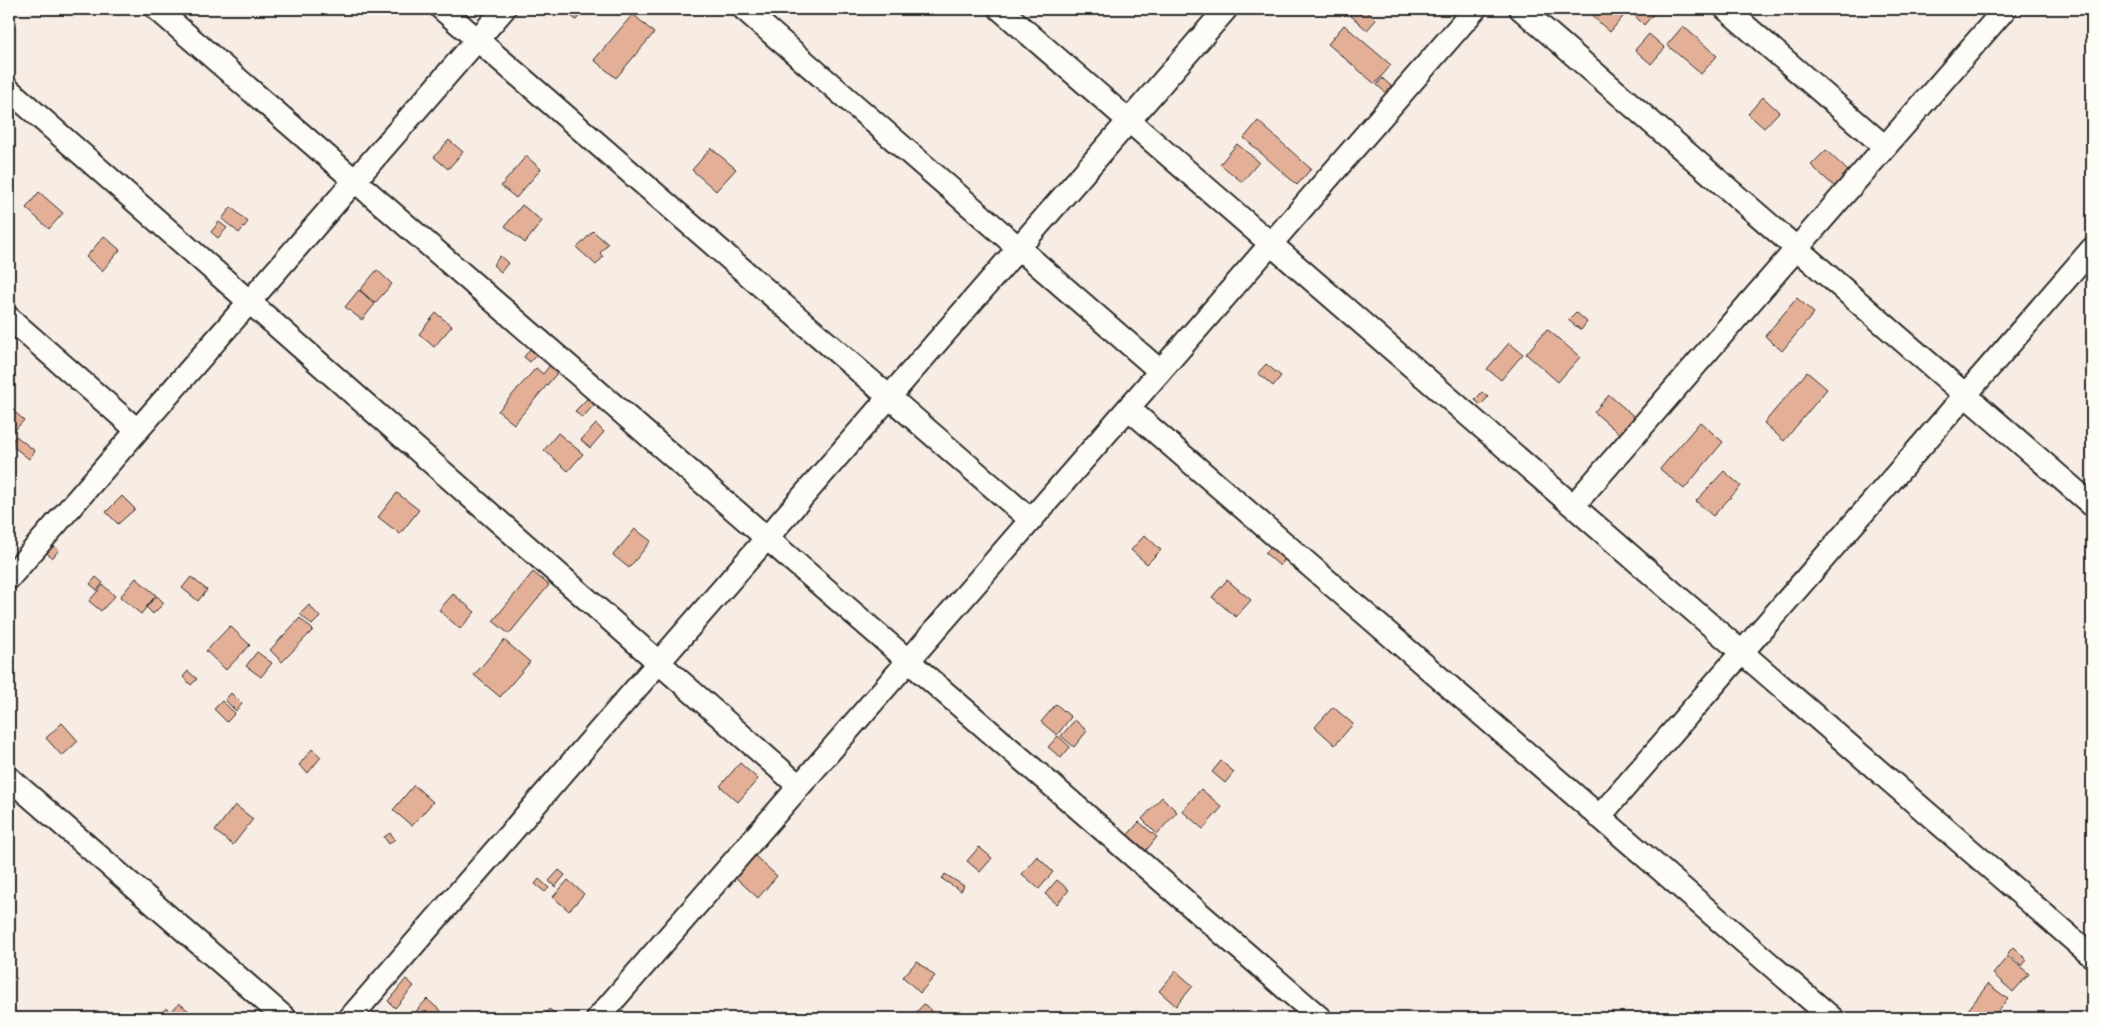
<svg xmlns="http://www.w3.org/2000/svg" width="2101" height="1027" viewBox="0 0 2101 1027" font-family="Delius,sans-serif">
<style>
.building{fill:#e3af97;stroke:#2b2b2b}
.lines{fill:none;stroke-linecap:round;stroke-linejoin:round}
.minor-casing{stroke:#2b2b2b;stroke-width:26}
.minor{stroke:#fdfcf7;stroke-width:22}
</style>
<rect width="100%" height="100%" fill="#f8ede4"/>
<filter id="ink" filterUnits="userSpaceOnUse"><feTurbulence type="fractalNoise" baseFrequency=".02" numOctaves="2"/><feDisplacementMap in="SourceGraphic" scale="10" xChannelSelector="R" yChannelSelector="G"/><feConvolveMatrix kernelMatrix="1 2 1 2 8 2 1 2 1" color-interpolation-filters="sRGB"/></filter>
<g filter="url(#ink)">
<path class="building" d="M563 9H586L576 20Z
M1356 9H1365L1376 20 1367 30 1350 15Z
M1598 9H1624L1627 12 1610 32 1592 16Z
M1628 9H1658L1644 25Z
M633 14 654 33 616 78 594 60Z
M1344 25 1391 65 1375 84 1328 44Z
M1683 26 1717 56 1701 74 1667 45Z
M1649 34 1665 48 1651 64 1635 50Z
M1382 78 1391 86 1386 93 1377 85Z
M1763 97 1779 112 1764 128 1748 114Z
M1258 121 1311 169 1297 185 1244 138Z
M449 140 463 152 448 169 434 157Z
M1237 144 1259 162 1242 182 1220 164Z
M711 148 736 169 716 191 692 170Z
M1826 150 1850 173 1836 188 1811 165Z
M526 156 541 169 516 198 501 186Z
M39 192 63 213 49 229 26 208Z
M522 205 542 221 525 243 505 226Z
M231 207 248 222 239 233 222 219Z
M219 222 227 228 218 238 211 232Z
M593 231 608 244 600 253 603 257 596 265 577 248Z
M104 236 120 250 102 271 86 257Z
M500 256 508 263 501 272 493 265Z
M377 270 392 284 375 303 360 290Z
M359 290 375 304 362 320 345 307Z
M1797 298 1814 313 1782 351 1765 336Z
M1576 312 1587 322 1581 330 1568 320Z
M436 313 452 326 434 347 419 334Z
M1547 329 1580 357 1558 382 1526 354Z
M1509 343 1523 354 1501 380 1487 369Z
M530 349 536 355 530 362 524 357Z
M1266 364 1281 376 1273 386 1258 373Z
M550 365 558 372 514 424 498 411 536 368 543 374Z
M1807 372 1827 389 1784 441 1764 423Z
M1482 392 1488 397 1481 405 1475 400Z
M1609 395 1637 419 1622 436 1594 412Z
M589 397 596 403 582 418 575 411Z
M9 407 24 420 9 437Z
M1700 422 1723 442 1684 489 1660 469Z
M596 424 604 432 590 448 581 440Z
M558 433 583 454 568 471 544 450Z
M16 436 35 451 29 459 10 444Z
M1724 471 1741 486 1713 516 1696 501Z
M397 493 419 510 400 534 378 517Z
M122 496 135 509 118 524 106 512Z
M635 529 651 541 629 568 613 555Z
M1145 535 1161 550 1147 564 1131 550Z
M54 546 59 550 52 558 47 553Z
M1271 547 1285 559 1280 566 1265 553Z
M533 572 549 585 509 634 493 621Z
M96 577 103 583 97 590 90 584Z
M191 577 207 590 198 601 182 588Z
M136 578 156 595 141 614 120 597Z
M1227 580 1251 600 1236 617 1212 597Z
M103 585 115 596 101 611 89 601Z
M453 594 475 612 460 629 439 610Z
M157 596 164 603 153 614 146 607Z
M309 605 320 617 312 625 300 614Z
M300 618 313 630 282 662 270 650Z
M230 626 250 645 226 670 206 651Z
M504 640 530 662 500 697 474 675Z
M257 652 272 663 261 677 246 666Z
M188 671 197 679 191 685 183 677Z
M231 693 242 704 236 711 225 700Z
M222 701 235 713 227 722 214 709Z
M1056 704 1071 717 1057 735 1041 722Z
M1333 707 1353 724 1335 745 1315 727Z
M1075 720 1087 731 1074 747 1061 736Z
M62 723 78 741 62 756 46 738Z
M1058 736 1070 747 1061 758 1048 747Z
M312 749 321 757 308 773 299 765Z
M1221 761 1234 772 1225 783 1212 772Z
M740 763 758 779 738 802 720 786Z
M414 785 433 802 412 826 393 810Z
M1201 789 1222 807 1203 829 1182 811Z
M1162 797 1177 812 1157 834 1142 819Z
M235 805 253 819 233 845 215 831Z
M1139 822 1157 837 1144 853 1125 838Z
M390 833 395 839 389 844 384 837Z
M979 847 992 858 980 872 967 861Z
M755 856 777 876 758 898 736 878Z
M1037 856 1053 872 1039 889 1022 874Z
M559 870 565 875 555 887 549 881Z
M945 874 964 886 961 891 942 879Z
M539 879 549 888 545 892 535 884Z
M568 880 584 894 569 911 553 897Z
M1057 880 1069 890 1057 904 1045 894Z
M2013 947 2027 960 2022 966 2008 953Z
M2008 956 2029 974 2013 992 1993 974Z
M917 961 935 976 920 993 903 977Z
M1176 971 1193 986 1176 1006 1159 991Z
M406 979 414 986 395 1008 388 1001Z
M1988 984 2008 999 1992 1018H1978L1968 1010Z
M427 999 444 1014 440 1018H410Z
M179 1003 195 1016 193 1018H158L166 1008 171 1012Z
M924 1004 939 1018H911Z
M549 1009 562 1018H542Z"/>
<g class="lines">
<g class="minor-casing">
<path id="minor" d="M157 9 1320 1018
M442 9 1031 520
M744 9 1160 371
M1000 9 2092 956
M1521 9 2092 505
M1726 9 1885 147
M9 90 799 786
M9 318 137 430
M1128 408 1832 1018
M1573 506 2005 9
M9 578 504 9
M9 778 285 1018
M1599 817 2092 249
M350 1018 1226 9
M598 1018 1475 9"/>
</g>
<use href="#minor" class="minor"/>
</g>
</g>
<rect width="2101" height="1027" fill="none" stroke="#fdfcf7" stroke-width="30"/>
<rect x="15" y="15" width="2071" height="997" fill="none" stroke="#2b2b2b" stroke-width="2" filter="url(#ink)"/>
</svg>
